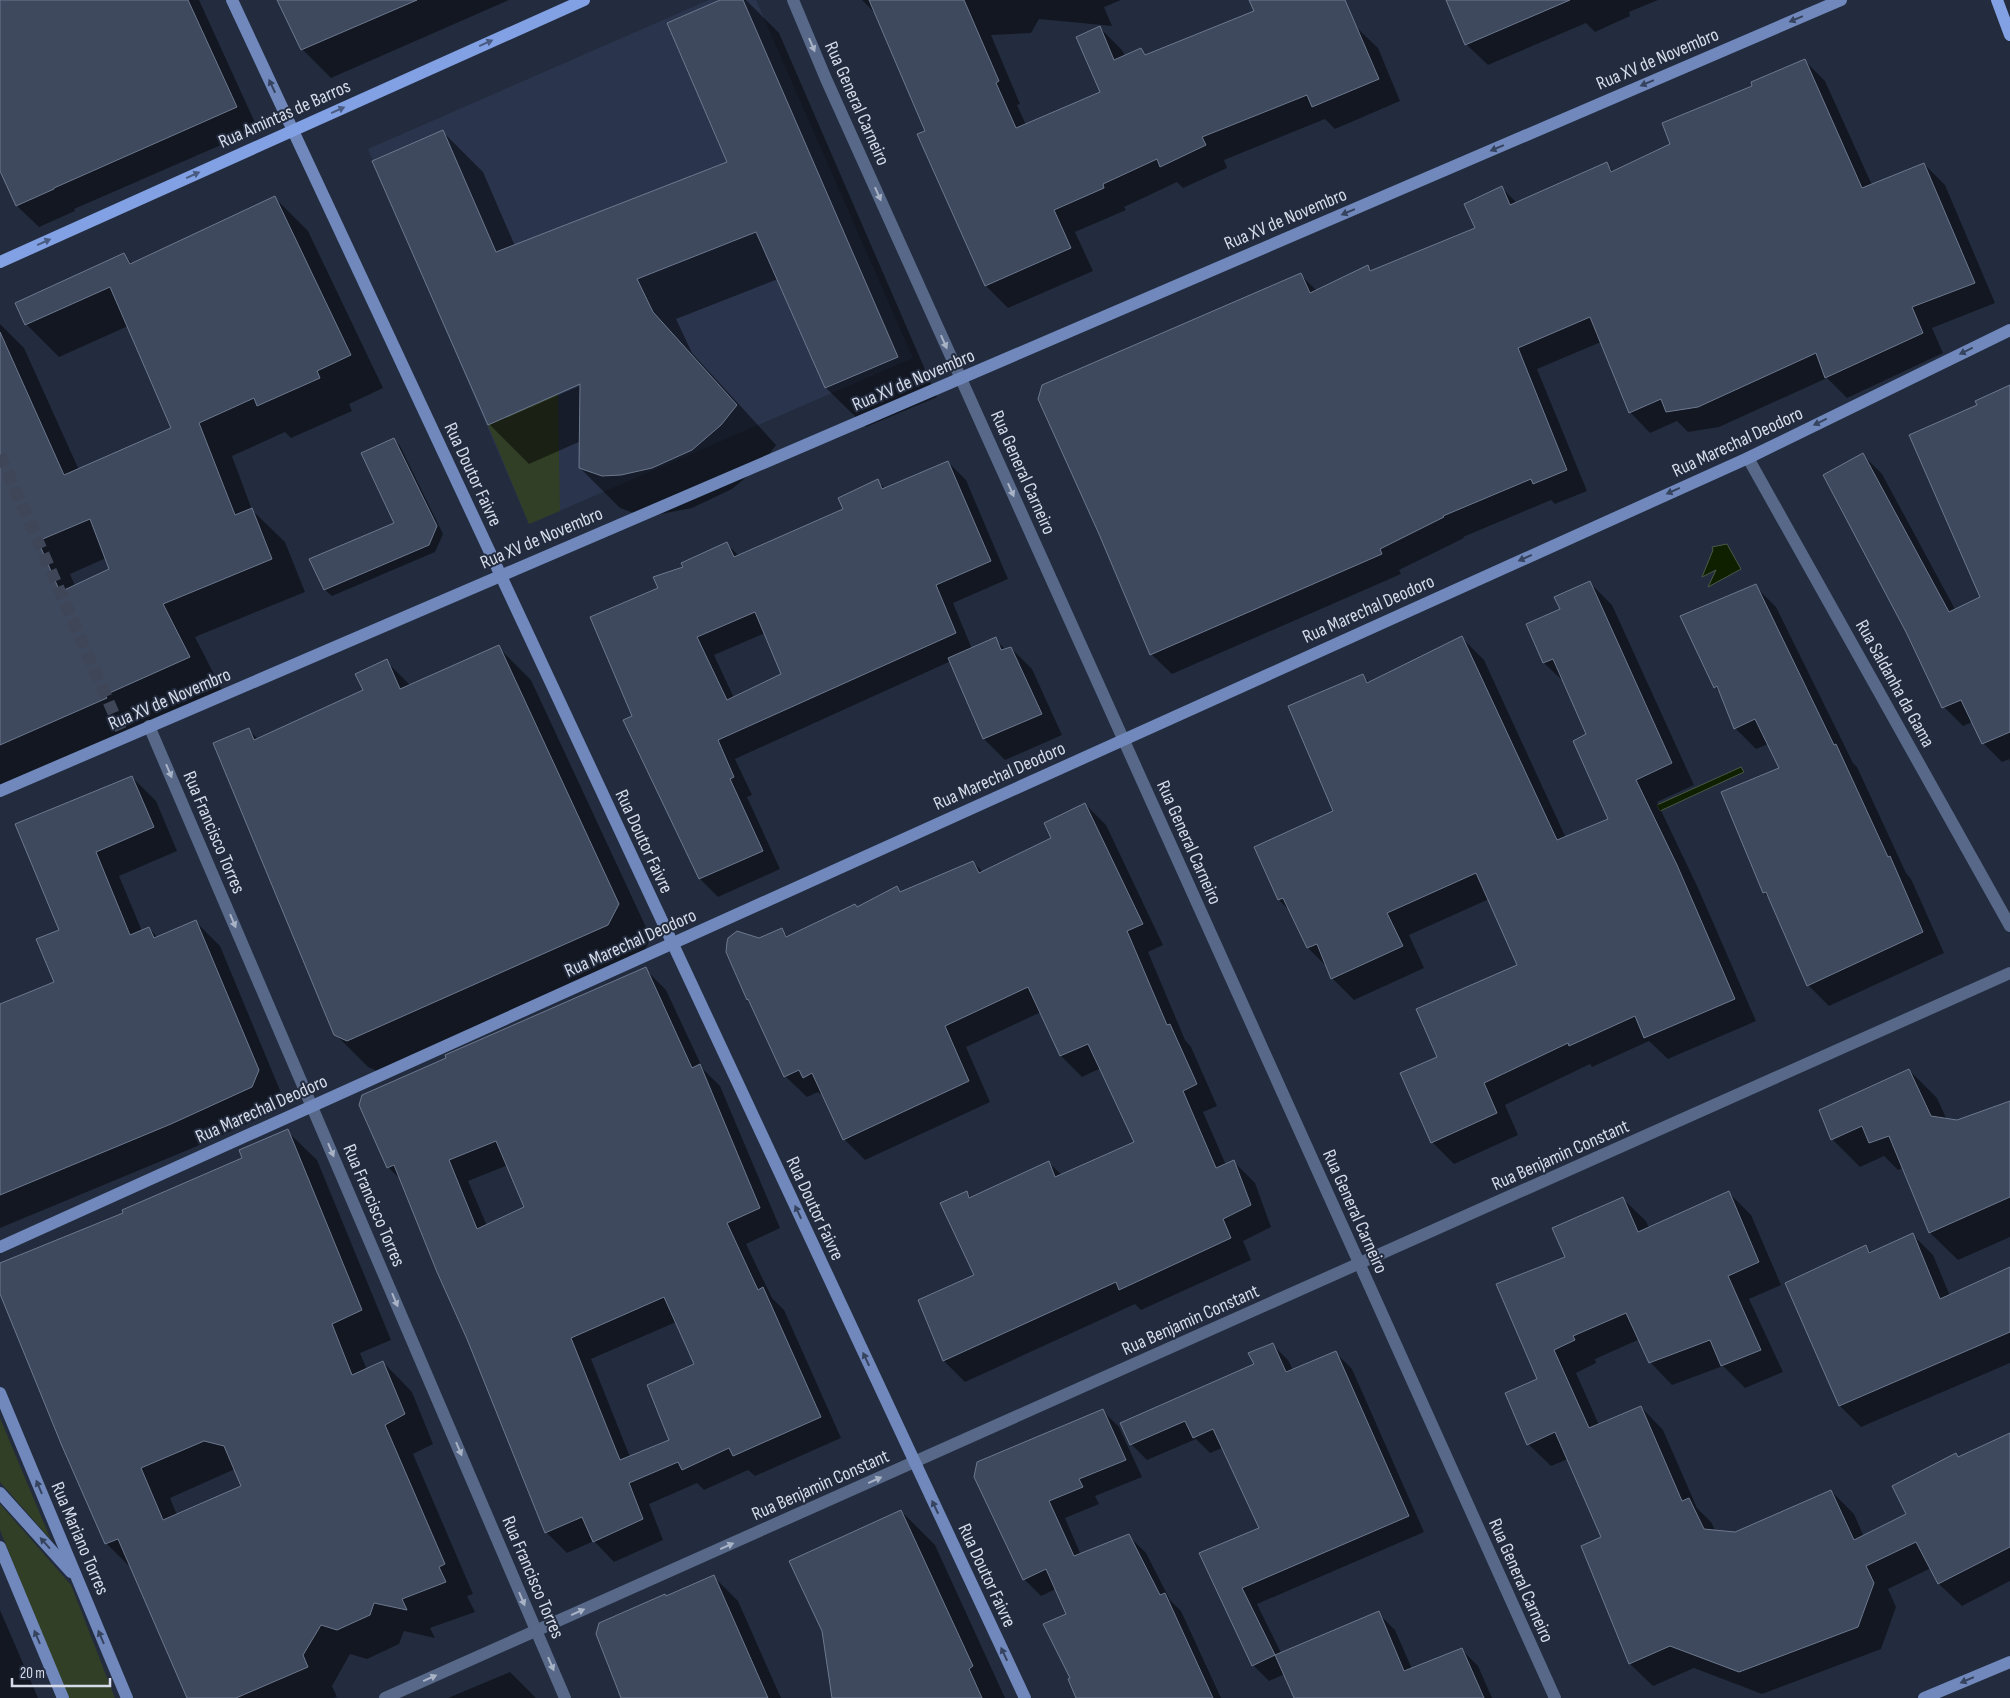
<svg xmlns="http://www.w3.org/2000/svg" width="2010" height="1698" font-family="'Sofia Sans Condensed',sans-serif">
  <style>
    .built { fill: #2a354d }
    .green { fill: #313f26 }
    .water { fill: #0f2000; stroke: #4a5846 }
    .shadow { fill: #0007; fill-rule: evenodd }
    .building { fill: #3f495e; stroke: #6c788e; fill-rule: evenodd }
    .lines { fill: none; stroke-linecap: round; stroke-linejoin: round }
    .street-tunnel { stroke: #3e4658; stroke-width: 12; stroke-dasharray: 12 6; stroke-linecap: butt }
    .street { stroke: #586888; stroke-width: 12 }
    .secondary { stroke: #7088bc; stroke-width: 12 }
    .primary { stroke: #82a1e4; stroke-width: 12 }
    .oneway { fill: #36435e }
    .oneway2 { fill: #495b81 }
    .oneway3 { fill: #a9b3c6 }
    .labels { text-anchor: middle; stroke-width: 4; stroke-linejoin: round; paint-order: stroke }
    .street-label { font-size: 19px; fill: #d5dbe8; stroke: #232c3f }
  </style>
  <rect width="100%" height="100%" fill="#232c3f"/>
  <polygon class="built" points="709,0 756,0 913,358 529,524 368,149"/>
  <g class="green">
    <polygon points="558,394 560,511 529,524 488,425"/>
    <polygon points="0,1418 51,1540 0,1482"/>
    <polygon points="0,1504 71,1585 115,1698 67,1698 0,1530"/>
  </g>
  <g class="water">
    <polygon points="1727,544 1741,569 1708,587 1716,570 1702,577 1713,550 1712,547"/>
    <polygon points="1741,767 1744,772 1660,811 1657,805"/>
  </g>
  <g class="shadow">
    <polygon points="0,0 199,0 258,129 74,209 75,211 39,227 17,206 0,166"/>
    <polygon points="279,0 509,0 331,78 302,49"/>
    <path d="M 723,0 L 746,0 L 779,33 L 937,397 L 866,427 L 826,388 L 778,279 L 676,319 L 692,353 L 776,445 L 761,465 L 732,489 L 692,508 L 661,514 L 642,516 L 620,508 L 580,468 L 581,441 L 529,464 L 489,424 L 443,132 L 483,172 L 515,246 L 729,162 ZM 585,381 L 586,383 L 506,418 L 506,415 Z"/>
    <polygon points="862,0 1121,0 1104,7 1112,26 1039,19 1031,33 991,35 1020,104 1017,105 1026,125 1102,92 1100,28 1122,50 1125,56 1141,50 1147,56 1255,12 1250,0 1335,0 1355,26 1378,48 1400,101 1335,129 1325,119 1224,160 1227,168 1183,188 1177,182 1124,207 1126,210 1075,232 1093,271 1008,308 986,286 918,135 927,131 876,14"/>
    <polygon points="1447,0 1658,0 1629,12 1630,16 1595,32 1586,23 1488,65 1466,44"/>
    <polygon points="1804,60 1825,81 1872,185 1924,164 1945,185 1995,303 1932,328 1943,353 1847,398 1827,378 1719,427 1688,432 1677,421 1650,433 1630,412 1601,342 1537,369 1587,491 1555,504 1551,500 1463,537 1464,538 1399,570 1401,574 1172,674 1151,654 1301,275 1317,291 1368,267 1372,271 1476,228 1501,187 1517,203 1606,164 1614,172 1672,145 1754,86"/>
    <path d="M 275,198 L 308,231 L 383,388 L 349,404 L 352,411 L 291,438 L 285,432 L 232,456 L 252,510 L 285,542 L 305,592 L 195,637 L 222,690 L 0,792 L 0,324 L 24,348 L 79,470 L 173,429 L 128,326 L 59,357 L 26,324 L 124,255 L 133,264 ZM 106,558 L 111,569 L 75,586 L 70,574 Z"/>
    <polygon points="2010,386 2010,762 2009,759 2002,762 1983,743 1972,722 1963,726 1944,707 1863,455 1882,474 1956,611 1982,598 1978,406"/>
    <polygon points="394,439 400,446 443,534 435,552 332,596 325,590 310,559 395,524"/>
    <path d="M 948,462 L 966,480 L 1008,579 L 953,603 L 972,649 L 995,639 L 1006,650 L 1011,648 L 1032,669 L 1062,735 L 1005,760 L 984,739 L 951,661 L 735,759 L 752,795 L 747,797 L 780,869 L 718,897 L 700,879 L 634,717 L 660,589 L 684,567 L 727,544 L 739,556 L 844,510 L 877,481 L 886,489 ZM 765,633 L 783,675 L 734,698 L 714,655 Z"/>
    <polygon points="1590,583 1612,605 1694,785 1657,802 1698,888 1756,1021 1668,1059 1649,1041 1592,1067 1590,1064 1505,1105 1518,1135 1454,1164 1432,1142 1438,1057 1518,965 1489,899 1409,935 1424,968 1354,1000 1332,978 1328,968 1308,948 1291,912 1279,900 1335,812 1363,676 1370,683 1462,638 1484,660 1566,838 1610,819 1588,735 1564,682 1544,663 1527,625 1561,610"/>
    <polygon points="1755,586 1776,607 1853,763 1857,767 1906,873 1911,879 1944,953 1829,1006 1808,985 1771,900 1764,893 1781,769 1768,744 1756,749 1735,728 1721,693 1715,687"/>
    <polygon points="498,647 531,680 651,938 641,957 381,1073 368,1067 335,1034 249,730 259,740 364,691 386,661 411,686"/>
    <polygon points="132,777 156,801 177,851 119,876 142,931 149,928 158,938 196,922 220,946 282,1095 276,1111 195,1147 0,1228 0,1006 55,983 61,931 17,825"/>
    <polygon points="1085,804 1106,825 1163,945 1148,952 1185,1040 1191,1047 1217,1106 1203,1112 1226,1165 1234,1162 1255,1183 1271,1227 1243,1241 1251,1260 1141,1310 1135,1304 965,1382 944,1361 920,1301 976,1276 967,1193 972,1198 1048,1162 1062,1175 1135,1143 1101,1068 1082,1077 1061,1056 1041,1012 966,1047 990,1102 865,1160 844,1139 825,1098 818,1092 807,1097 785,1076 748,999 759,939 782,930 788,937 855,905 858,908 896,887 902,893 973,862 983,872 1053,839"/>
    <path d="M 645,969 L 666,990 L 703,1069 L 720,1086 L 780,1228 L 746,1244 L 772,1298 L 784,1310 L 841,1438 L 755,1476 L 748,1470 L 704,1490 L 697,1483 L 649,1504 L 663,1540 L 614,1562 L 594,1541 L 567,1553 L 546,1532 L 475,1355 L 402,1181 L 388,1167 ZM 508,1165 L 525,1207 L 487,1226 L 468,1181 ZM 676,1322 L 696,1365 L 670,1440 L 630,1457 L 591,1359 Z"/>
    <polygon points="1909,1070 1937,1098 1947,1120 1957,1121 2010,1102 2010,1237 1958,1260 1930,1233 1903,1168 1898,1170 1884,1156 1860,1167 1832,1139"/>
    <path d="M 287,1131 L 317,1160 L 391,1340 L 360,1353 L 367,1370 L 383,1362 L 412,1392 L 433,1444 L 413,1454 L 473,1594 L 467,1596 L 475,1612 L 430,1628 L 435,1638 L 404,1631 L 399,1644 L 367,1659 L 350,1654 L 332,1686 L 337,1697 L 333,1698 L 188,1698 L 133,1570 L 106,1543 L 0,1291 L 0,1264 L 125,1214 L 244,1159 ZM 235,1469 L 243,1487 L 177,1515 L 170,1498 Z"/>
    <polygon points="1728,1192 1751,1215 1781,1285 1749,1299 1783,1372 1745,1388 1723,1366 1672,1385 1650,1362 1640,1339 1595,1359 1596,1363 1576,1373 1599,1425 1641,1407 1663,1430 1697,1508 1711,1522 1716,1532 1735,1533 1831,1491 1854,1514 1864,1537 1907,1514 1956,1455 1959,1458 2010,1434 2010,1581 1962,1606 1939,1584 1931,1568 1888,1589 1896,1607 1881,1649 1762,1694 1694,1668 1653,1686 1630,1664 1582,1546 1603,1537 1568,1459 1551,1466 1528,1444 1539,1380 1566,1257 1623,1199 1646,1221 1649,1228"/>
    <polygon points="1912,1234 1933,1255 1950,1296 2010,1269 2010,1363 1861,1427 1840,1406 1865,1247 1872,1253"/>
    <polygon points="1272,1344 1288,1360 1293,1370 1336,1353 1352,1369 1424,1532 1257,1604 1281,1653 1378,1613 1395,1630 1412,1669 1461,1649 1478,1666 1492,1698 1295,1698 1285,1674 1269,1681 1253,1665 1201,1553 1260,1528 1222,1448 1210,1453 1196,1439 1147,1460 1131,1444 1255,1365"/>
    <polygon points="1102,1410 1119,1427 1142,1477 1095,1496 1099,1504 1065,1518 1081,1555 1129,1536 1146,1553 1170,1600 1181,1611 1221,1698 1077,1698 1072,1679 1068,1614 1056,1589 1041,1596 1024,1579 975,1477"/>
    <polygon points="901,1511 935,1545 1005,1698 862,1698"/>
    <polygon points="714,1577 738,1601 781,1698 623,1698 667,1597"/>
    <polygon points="0,1610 38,1698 0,1698"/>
    <polygon points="510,1672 536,1698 448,1698"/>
  </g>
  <g class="building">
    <polygon points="0,0 188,0 237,107 54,188 54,189 16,206 0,171"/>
    <polygon points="277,0 417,0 301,50"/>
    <polygon points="720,0 743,0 898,357 825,388 756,232 637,279 653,312 737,405 721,425 692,450 652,468 621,475 602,476 579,468 580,384 488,425 372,161 443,130 496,252 727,162 667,23"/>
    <polygon points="869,0 964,0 999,81 996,83 1016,128 1100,92 1076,37 1100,26 1114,60 1141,48 1145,55 1254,11 1249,0 1345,0 1379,79 1312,107 1307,95 1202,137 1206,145 1160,167 1157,159 1103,184 1104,188 1054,210 1071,248 985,286 917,134 925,131"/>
    <polygon points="1446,0 1570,0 1465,45"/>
    <polygon points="1805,59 1862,188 1924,163 1975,283 1912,307 1923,333 1825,378 1816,353 1698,407 1666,412 1661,399 1629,413 1590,317 1518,348 1567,470 1533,484 1531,479 1443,516 1444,517 1380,549 1382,554 1150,655 1099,534 1038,399 1042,385 1301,273 1310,293 1368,265 1370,271 1475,228 1464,204 1502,186 1510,205 1607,162 1611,172 1670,144 1662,123 1752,86 1751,82"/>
    <path d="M 275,196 L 351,355 L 317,371 L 320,378 L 257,406 L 254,398 L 199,423 L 235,515 L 252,508 L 272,559 L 163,604 L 190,657 L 105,695 L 107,698 L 0,745 L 0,332 L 64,475 L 171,428 L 110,287 L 25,325 L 15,303 L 124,253 L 130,264 ZM 90,519 L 109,569 L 60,592 L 38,541 Z"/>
    <polygon points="2010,385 2010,732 1982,744 1961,700 1942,708 1906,632 1823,475 1863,453 1949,612 1980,597 1909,435 1977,405 1975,401"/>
    <polygon points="394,438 437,526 429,545 324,590 309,559 394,523 361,453"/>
    <path d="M 948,461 L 991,561 L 936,585 L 956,633 L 718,740 L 734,777 L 730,779 L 763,851 L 699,879 L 623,720 L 632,716 L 590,617 L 658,588 L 653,577 L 683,567 L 681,563 L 727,542 L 734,557 L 843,509 L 838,498 L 878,479 L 882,489 ZM 755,612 L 781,674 L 727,700 L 697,637 Z"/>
    <polygon points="1590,581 1672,763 1636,780 1677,865 1735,999 1644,1038 1635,1016 1569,1046 1568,1043 1484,1083 1497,1113 1431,1143 1400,1073 1437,1057 1416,1009 1517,965 1476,873 1387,913 1403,946 1331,979 1317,944 1307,948 1283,898 1278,900 1254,847 1333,811 1288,706 1363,674 1367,683 1462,636 1557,840 1608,819 1573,741 1586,734 1553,659 1543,663 1526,624 1560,609 1554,597"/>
    <polygon points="1756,584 1834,745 1836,744 1888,857 1890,856 1923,932 1807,986 1766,892 1763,893 1721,792 1779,768 1755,719 1734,729 1717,686 1714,688 1680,616"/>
    <polygon points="996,637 1001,650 1011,647 1042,714 983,739 948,658"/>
    <polygon points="499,645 619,904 608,925 347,1041 334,1035 213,743 249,728 254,740 363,690 355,674 387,659 400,689"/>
    <polygon points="132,776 154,827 96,852 130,935 149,927 154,938 196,920 259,1070 252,1087 171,1124 0,1195 0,1004 54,982 36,939 59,930 15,824"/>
    <polygon points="1085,803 1143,924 1127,931 1167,1025 1170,1024 1197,1084 1183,1091 1216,1168 1234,1160 1251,1205 1223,1219 1231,1238 1119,1290 1116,1282 943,1361 918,1300 974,1275 940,1203 967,1191 969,1198 1049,1161 1055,1177 1134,1142 1088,1044 1060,1056 1028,987 945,1026 969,1081 843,1140 812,1073 803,1078 799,1070 784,1077 748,999 747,1000 726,952 727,942 728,938 737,931 759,938 782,928 786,937 855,904 857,907 897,886 900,892 973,861 979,873 1051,838 1044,823"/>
    <path d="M 646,967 L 692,1068 L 700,1064 L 760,1208 L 727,1223 L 758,1290 L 763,1287 L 821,1417 L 733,1456 L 729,1448 L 682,1470 L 678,1462 L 629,1483 L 643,1519 L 593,1542 L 582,1517 L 545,1533 L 467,1339 L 437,1272 L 394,1165 L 387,1168 L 359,1105 L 362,1095 L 446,1058 L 445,1055 ZM 496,1141 L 524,1207 L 477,1229 L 449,1160 ZM 664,1297 L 694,1364 L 647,1385 L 669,1440 L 620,1460 L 571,1338 Z"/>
    <polygon points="1909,1069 1931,1116 1957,1120 2010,1101 2010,1197 1929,1233 1889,1136 1869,1143 1862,1126 1831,1140 1819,1110"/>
    <path d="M 288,1129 L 362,1310 L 332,1324 L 352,1375 L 383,1361 L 405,1414 L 385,1425 L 445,1564 L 439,1567 L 446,1582 L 402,1599 L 407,1610 L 374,1603 L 370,1615 L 337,1630 L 321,1625 L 303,1655 L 308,1667 L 236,1698 L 187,1698 L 118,1539 L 105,1544 L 62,1446 L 0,1294 L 0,1263 L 123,1213 L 122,1210 L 242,1158 L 239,1150 ZM 204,1441 L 224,1446 L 241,1486 L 163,1520 L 141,1468 Z"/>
    <polygon points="1729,1191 1759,1262 1728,1276 1761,1350 1721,1366 1710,1340 1649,1363 1626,1313 1573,1336 1575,1340 1554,1350 1589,1428 1641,1406 1682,1501 1689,1498 1704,1529 1735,1532 1831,1490 1854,1540 1906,1514 1892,1486 1956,1453 1958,1457 2010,1433 2010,1547 1938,1584 1916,1542 1866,1566 1874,1583 1858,1627 1739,1672 1670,1646 1629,1664 1581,1546 1601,1537 1555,1432 1527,1445 1505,1393 1537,1379 1496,1284 1565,1257 1552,1228 1623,1197 1638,1232"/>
    <polygon points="1913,1233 1940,1299 2010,1267 2010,1332 1839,1406 1785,1283 1866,1245 1869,1253"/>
    <polygon points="1273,1343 1286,1372 1336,1351 1409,1516 1242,1588 1275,1655 1252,1666 1199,1553 1259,1528 1213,1429 1193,1438 1185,1421 1130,1445 1120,1423 1254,1364 1248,1353"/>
    <polygon points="1103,1409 1126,1460 1079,1479 1083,1487 1049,1501 1074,1556 1129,1534 1160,1595 1165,1593 1213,1698 1076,1698 1068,1679 1070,1678 1043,1624 1066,1614 1046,1569 1023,1580 974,1477 977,1462"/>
    <polygon points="901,1510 973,1666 969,1669 982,1698 832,1698 822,1631 789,1561"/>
    <polygon points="714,1575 768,1698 621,1698 596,1634 599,1623 665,1594 666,1596"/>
    <polygon points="1379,1611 1404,1671 1462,1648 1484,1698 1294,1698 1275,1655"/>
  </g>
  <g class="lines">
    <polyline class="street-tunnel" points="0,455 124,737"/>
    <g class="street">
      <polyline points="793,0 826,79 1555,1698"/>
      <polyline points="1748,458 2010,926"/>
      <polyline points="149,726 565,1698"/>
      <polyline points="385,1698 2010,973"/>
    </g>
    <g class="secondary">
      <polyline points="232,0 1025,1698"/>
      <polyline points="0,791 1841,0"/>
      <polyline points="0,1247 1748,458 2010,330"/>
      <polyline points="0,1393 127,1698"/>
      <polyline points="0,1493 71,1572"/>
      <polyline points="0,1547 63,1698"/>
      <polyline points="1924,1698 2010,1662"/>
    </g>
    <g class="primary">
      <polyline points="1997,0 2010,35"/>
      <polyline points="0,262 584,0"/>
    </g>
  </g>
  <defs><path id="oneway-solid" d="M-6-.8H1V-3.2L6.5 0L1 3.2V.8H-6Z" transform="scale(1.25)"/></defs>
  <g class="oneway">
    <use href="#oneway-solid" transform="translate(1796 19) rotate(157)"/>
    <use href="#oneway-solid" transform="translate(1647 83) rotate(157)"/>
    <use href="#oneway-solid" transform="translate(272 86) rotate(-115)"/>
    <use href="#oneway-solid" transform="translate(1497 148) rotate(157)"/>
    <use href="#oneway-solid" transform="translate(1348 212) rotate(157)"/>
    <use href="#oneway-solid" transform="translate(1966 351) rotate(154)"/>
    <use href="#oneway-solid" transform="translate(1820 422) rotate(154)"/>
    <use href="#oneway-solid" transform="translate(1673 491) rotate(156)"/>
    <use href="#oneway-solid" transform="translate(1525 558) rotate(156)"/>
    <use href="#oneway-solid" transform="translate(798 1212) rotate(-115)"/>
    <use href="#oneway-solid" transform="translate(866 1359) rotate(-115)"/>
    <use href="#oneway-solid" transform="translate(39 1487) rotate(-113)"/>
    <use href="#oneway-solid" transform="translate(935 1507) rotate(-115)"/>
    <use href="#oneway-solid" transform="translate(45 1543) rotate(-132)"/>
    <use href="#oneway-solid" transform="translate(37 1637) rotate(-113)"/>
    <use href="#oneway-solid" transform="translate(101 1637) rotate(-113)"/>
    <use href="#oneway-solid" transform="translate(1004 1654) rotate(-115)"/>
    <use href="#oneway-solid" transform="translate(1967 1680) rotate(157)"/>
  </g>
  <g class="oneway2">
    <use href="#oneway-solid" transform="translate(486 43) rotate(-24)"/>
    <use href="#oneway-solid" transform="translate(338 110) rotate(-24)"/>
    <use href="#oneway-solid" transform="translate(193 175) rotate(-24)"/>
    <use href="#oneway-solid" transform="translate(44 242) rotate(-24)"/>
  </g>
  <g class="oneway3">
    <use href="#oneway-solid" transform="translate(812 45) rotate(67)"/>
    <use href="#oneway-solid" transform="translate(878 194) rotate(66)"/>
    <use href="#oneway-solid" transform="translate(944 342) rotate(66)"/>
    <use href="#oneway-solid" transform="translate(1011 490) rotate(66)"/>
    <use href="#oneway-solid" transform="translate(169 771) rotate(67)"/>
    <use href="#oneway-solid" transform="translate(233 921) rotate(67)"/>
    <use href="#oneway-solid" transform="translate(331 1150) rotate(67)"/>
    <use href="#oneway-solid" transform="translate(395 1300) rotate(67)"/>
    <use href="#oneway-solid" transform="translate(459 1449) rotate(67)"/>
    <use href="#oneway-solid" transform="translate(875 1480) rotate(-24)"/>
    <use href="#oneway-solid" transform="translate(727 1546) rotate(-24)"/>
    <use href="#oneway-solid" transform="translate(522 1599) rotate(67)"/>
    <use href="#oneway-solid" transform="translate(578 1612) rotate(-24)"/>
    <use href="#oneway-solid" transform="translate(551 1664) rotate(67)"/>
    <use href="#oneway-solid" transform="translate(430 1678) rotate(-24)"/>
  </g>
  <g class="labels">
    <g class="street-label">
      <text transform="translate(1657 58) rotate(-23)" y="7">Rua XV de Novembro</text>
      <text transform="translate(858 103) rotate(66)" y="7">Rua General Carneiro</text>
      <text transform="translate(284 113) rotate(-24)" y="7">Rua Amintas de Barros</text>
      <text transform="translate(1285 218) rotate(-23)" y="7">Rua XV de Novembro</text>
      <text transform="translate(913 379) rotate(-23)" y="7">Rua XV de Novembro</text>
      <text transform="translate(1737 441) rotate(-25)" y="7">Rua Marechal Deodoro</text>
      <text transform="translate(1024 472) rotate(66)" y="7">Rua General Carneiro</text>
      <text transform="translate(474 474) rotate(65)" y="7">Rua Doutor Faivre</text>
      <text transform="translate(541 537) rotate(-23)" y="7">Rua XV de Novembro</text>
      <text transform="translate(1368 608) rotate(-24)" y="7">Rua Marechal Deodoro</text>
      <text transform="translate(1896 683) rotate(61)" y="7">Rua Saldanha da Gama</text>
      <text transform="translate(169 698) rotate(-23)" y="7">Rua XV de Novembro</text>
      <text transform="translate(999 775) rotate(-24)" y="7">Rua Marechal Deodoro</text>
      <text transform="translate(215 832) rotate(67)" y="7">Rua Francisco Torres</text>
      <text transform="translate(645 841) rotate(65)" y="7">Rua Doutor Faivre</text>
      <text transform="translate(1190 842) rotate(66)" y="7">Rua General Carneiro</text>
      <text transform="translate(630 942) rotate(-24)" y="7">Rua Marechal Deodoro</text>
      <text transform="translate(261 1108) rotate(-24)" y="7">Rua Marechal Deodoro</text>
      <text transform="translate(1560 1154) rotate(-24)" y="7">Rua Benjamin Constant</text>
      <text transform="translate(375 1205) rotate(67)" y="7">Rua Francisco Torres</text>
      <text transform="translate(816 1208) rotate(65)" y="7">Rua Doutor Faivre</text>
      <text transform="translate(1356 1211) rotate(66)" y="7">Rua General Carneiro</text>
      <text transform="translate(1190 1319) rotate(-24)" y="7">Rua Benjamin Constant</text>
      <text transform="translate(820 1484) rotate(-24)" y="7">Rua Benjamin Constant</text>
      <text transform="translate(81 1538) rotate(67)" y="7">Rua Mariano Torres</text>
      <text transform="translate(988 1575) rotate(65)" y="7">Rua Doutor Faivre</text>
      <text transform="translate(534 1577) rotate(67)" y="7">Rua Francisco Torres</text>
      <text transform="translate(1522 1580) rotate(66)" y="7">Rua General Carneiro</text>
    </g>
  </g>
  <path d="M12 1678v8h98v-8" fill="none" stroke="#d5dbe8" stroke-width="2.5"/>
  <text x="20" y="1678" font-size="15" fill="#d5dbe8" stroke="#232c3f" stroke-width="4" paint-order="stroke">20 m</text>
</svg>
